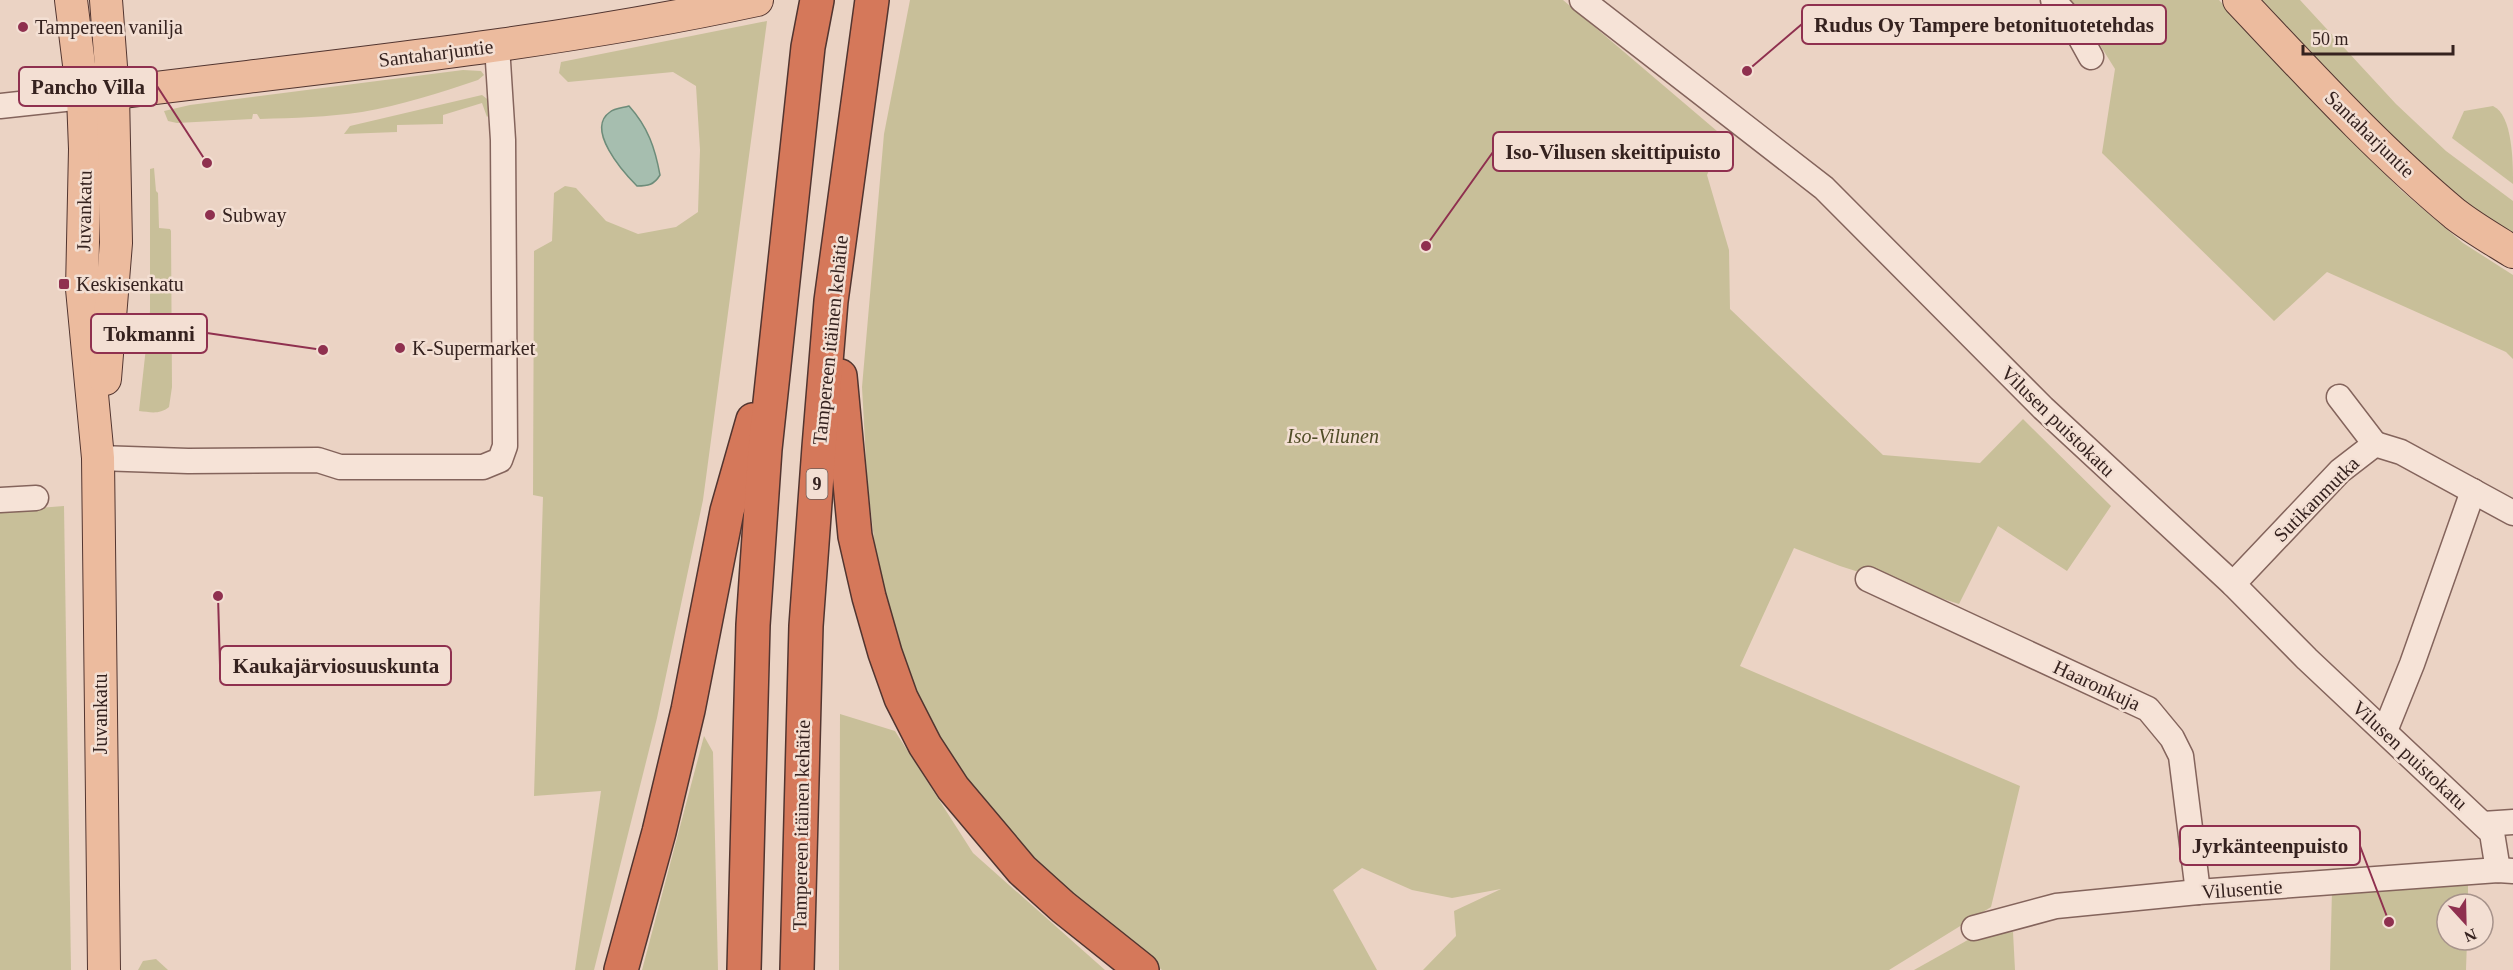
<svg xmlns="http://www.w3.org/2000/svg" width="2513" height="970" font-family="Georgia,serif">
  <style>
    .green { fill: #c8bf99 }
    .water { fill: #a6beaf; stroke: #6d8c7a; stroke-width: 1.5 }
    .lines { fill: none; stroke-linecap: round; stroke-linejoin: round }
    .minor-casing { stroke: #84645c; stroke-width: 27 }
    .major-casing { stroke: #523530; stroke-width: 34 }
    .highway-casing { stroke: #523530; stroke-width: 36 }
    .minor { stroke: #f6e3d7; stroke-width: 24 }
    .major { stroke: #ecbb9e; stroke-width: 32 }
    .highway { stroke: #d5785a; stroke-width: 33 }
    .poi-dot { fill: #8f304f; stroke: #f3dfd3; stroke-width: 2 }
    .labels { text-anchor: middle; stroke-width: 5; stroke-linejoin: round; paint-order: stroke }
    .shield { fill: #f3dfd3; stroke: #6e5b55; stroke-width: 1.5 }
    .shield-label { font-size: 18px; font-weight: bold; fill: #35221f }
    .poi-label { font-size: 20px; fill: #35221f; stroke: #f3dfd3; text-anchor: start }
    .street-label { font-size: 20px; fill: #35221f; stroke: #f3dfd3 }
    .park-label { font-size: 20px; font-style: italic; fill: #504d27; stroke: #f3dfd3 }
    .leader { fill: none; stroke: #8f304f; stroke-width: 2 }
    .callout-dot { fill: #8f304f; stroke: #f3dfd3; stroke-width: 2 }
    .callout { fill: #f3dfd3; stroke: #8f304f; stroke-width: 2 }
    .callout-label { font-size: 21px; text-anchor: middle; font-weight: bold; fill: #35221f }
  </style>
  <rect width="100%" height="100%" fill="#ebd3c4"/>
  <g class="green">
    <polygon points="910,0 1563,0 1724,137 1707,175 1729,250 1730,309 1883,455 1980,463 2023,419 2111,506 2067,571 1998,526 1959,604 1840,566 1794,548 1740,666 2020,786 1991,907 1889,970 1423,970 1456,936 1454,911 1501,889 1452,898 1412,890 1362,868 1333,890 1377,970 1162,970 1060,885 985,813 913,691 879,581 867,479 862,387 884,134"/>
    <polygon points="2068,0 2219,0 2328,117 2402,191 2463,243 2513,275 2513,359 2506,352 2327,272 2274,321 2102,153 2115,69 2080,13"/>
    <path d="M 2259,0 L 2300,0 L 2396,104 L 2446,151 L 2513,201 L 2513,238 C 2415,175 2339,84 2259,0 Z"/>
    <polygon points="767,21 703,500 657,718 594,970 575,970 601,791 534,796 543,497 533,495 534,251 552,241 554,193 565,186 576,188 606,221 638,234 676,227 698,212 700,150 696,86 673,72 568,82 559,73 561,62"/>
    <path d="M 463,70 L 481,71 L 484,75 L 478,80 C 440,93 401,105 362,112 C 328,117 294,118 260,119 L 257,114 L 253,114 L 252,119 L 177,123 L 168,121 L 164,111 L 190,105 Z"/>
    <polygon points="482,95 491,102 490,114 487,117 482,103 443,115 443,124 397,125 397,132 344,134 350,126"/>
    <path d="M 2493,106 C 2513,115 2513,164 2513,184 L 2452,138 L 2464,111 Z"/>
    <path d="M 154,168 L 156,191 L 158,193 L 159,228 L 170,229 L 171,231 L 172,387 L 169,407 C 159,415 150,412 139,411 L 150,311 L 150,169 Z"/>
    <polygon points="64,506 71,970 0,970 0,511"/>
    <polygon points="840,714 895,731 973,853 1105,970 839,970"/>
    <polygon points="704,736 713,752 718,970 642,970"/>
    <polygon points="2468,883 2468,904 2447,904 2447,940 2467,940 2466,970 2330,970 2332,890"/>
    <polygon points="2013,932 2015,970 1914,970 1975,936"/>
    <polygon points="156,959 168,970 138,970 143,961"/>
  </g>
  <path class="water" d="M 629,106 C 648,127 655,148 660,175 C 654,185 648,186 637,186 C 623,172 585,129 610,112 C 615,108 623,108 629,106 Z"/>
  <g class="lines">
    <g class="minor-casing">
      <g id="minor">
        <polyline points="1582,0 1824,188 2043,408 2233,584 2307,659 2492,833 2498,870"/>
        <polyline points="2053,0 2070,19 2091,57"/>
        <polyline points="0,106 83,97"/>
        <polyline points="2339,397 2375,444"/>
        <polyline points="98,458 188,461 318,460 340,467 483,467 500,460 505,446 503,140 497,46"/>
        <polyline points="0,500 36,498"/>
        <polyline points="1868,579 2148,709 2172,738 2181,756 2198,892"/>
        <polyline points="2233,584 2340,471 2375,444 2401,452 2513,513"/>
        <polyline points="2385,731 2412,664 2473,491"/>
        <polyline points="2483,824 2513,822"/>
        <polyline points="1974,928 2056,906 2198,892 2498,870 2513,871"/>
      </g>
    </g>
    <g class="major-casing">
      <g id="major">
        <polyline points="71,0 83,97 85,149 82,289 98,458 104,970"/>
        <path d="M 2239,0 C 2309,74 2377,149 2455,214 C 2473,228 2494,240 2513,252"/>
        <path d="M 83,97 C 308,68 535,48 757,0"/>
        <polyline points="105,379 116,243 113,93 106,0"/>
      </g>
    </g>
    <g class="highway-casing">
      <g id="highway">
        <polyline points="840,376 855,536 869,597 885,653 901,698 925,745 953,788 1022,870 1063,907 1142,970"/>
        <polyline points="621,970 659,832 688,710 727,511 753,420"/>
        <polyline points="744,970 753,625 765,449 808,47 817,0"/>
        <polyline points="797,970 806,626 819,447 831,301 872,0"/>
      </g>
    </g>
    <use href="#minor" class="minor"/>
    <use href="#major" class="major"/>
    <use href="#highway" class="highway"/>
  </g>
  <g class="poi-dot">
    <circle cx="23" cy="27" r="6"/>
    <circle cx="210" cy="215" r="6"/>
    <rect x="58" y="278" width="12" height="12" rx="3"/>
    <circle cx="400" cy="348" r="6"/>
  </g>
  <g class="labels">
    <rect class="shield" x="806.5" y="469" width="21" height="30" rx="4.5"/>
    <g class="shield-label">
      <text x="817" y="490">9</text>
    </g>
    <g class="poi-label">
      <text x="35" y="34">Tampereen vanilja</text>
      <text x="222" y="222">Subway</text>
      <text x="76" y="291">Keskisenkatu</text>
      <text x="412" y="355">K-Supermarket</text>
    </g>
    <g class="street-label">
      <text transform="translate(436 53) rotate(-7)" y="7">Santaharjuntie</text>
      <text transform="translate(2370 134) rotate(44)" y="7">Santaharjuntie</text>
      <text transform="translate(84 211) rotate(-89)" y="7">Juvankatu</text>
      <text transform="translate(830 340) rotate(-84)" y="7">Tampereen itäinen kehätie</text>
      <text transform="translate(2058 421) rotate(44)" y="7">Vilusen puistokatu</text>
      <text transform="translate(2316 499) rotate(-45)" y="7">Sutikanmutka</text>
      <text transform="translate(2097 685) rotate(25)" y="7">Haaronkuja</text>
      <text transform="translate(100 714) rotate(-90)" y="7">Juvankatu</text>
      <text transform="translate(2410 755) rotate(43)" y="7">Vilusen puistokatu</text>
      <text transform="translate(801 825) rotate(-89)" y="7">Tampereen itäinen kehätie</text>
      <text transform="translate(2242 889) rotate(-4)" y="7">Vilusentie</text>
    </g>
    <g class="park-label">
      <text x="1333" y="443">Iso-Vilunen</text>
    </g>
  </g>
  <path class="leader" d="M1747 71L1802 24M207 163L157 86M1426 246L1493 152M323 350L207 333M218 596L220 665M2389 922L2360 846"/>
  <g class="callout-dot">
    <circle cx="1747" cy="71" r="6"/>
    <circle cx="207" cy="163" r="6"/>
    <circle cx="1426" cy="246" r="6"/>
    <circle cx="323" cy="350" r="6"/>
    <circle cx="218" cy="596" r="6"/>
    <circle cx="2389" cy="922" r="6"/>
  </g>
  <g class="callout">
    <rect x="1802" y="5" width="364" height="39" rx="6"/>
    <rect x="19" y="67" width="138" height="39" rx="6"/>
    <rect x="1493" y="132" width="240" height="39" rx="6"/>
    <rect x="91" y="314" width="116" height="39" rx="6"/>
    <rect x="220" y="646" width="231" height="39" rx="6"/>
    <rect x="2180" y="826" width="180" height="39" rx="6"/>
  </g>
  <g class="callout-label">
    <text x="1984" y="32">Rudus Oy Tampere betonituotetehdas</text>
    <text x="88" y="94">Pancho Villa</text>
    <text x="1613" y="159">Iso-Vilusen skeittipuisto</text>
    <text x="149" y="341">Tokmanni</text>
    <text x="336" y="673">Kaukajärviosuuskunta</text>
    <text x="2270" y="853">Jyrkänteenpuisto</text>
  </g>
  <g transform="translate(2465 922) rotate(158)"><circle r="28" fill="#f3dfd3" stroke="#a7938b" stroke-width="1.5"/>
  <path d="M0-4.5L10 22L0 15L-10 22Z" fill="#8f304f"/>
  <text y="-9" font-size="16" font-weight="bold" text-anchor="middle" fill="#35221f">N</text>
  </g>
  <path d="M2303 45v9h150v-9" fill="none" stroke="#35221f" stroke-width="3"/>
  <text x="2312" y="45" font-size="18" fill="#35221f" stroke="#f3dfd3" stroke-width="4.5" paint-order="stroke">50 m</text>
</svg>
